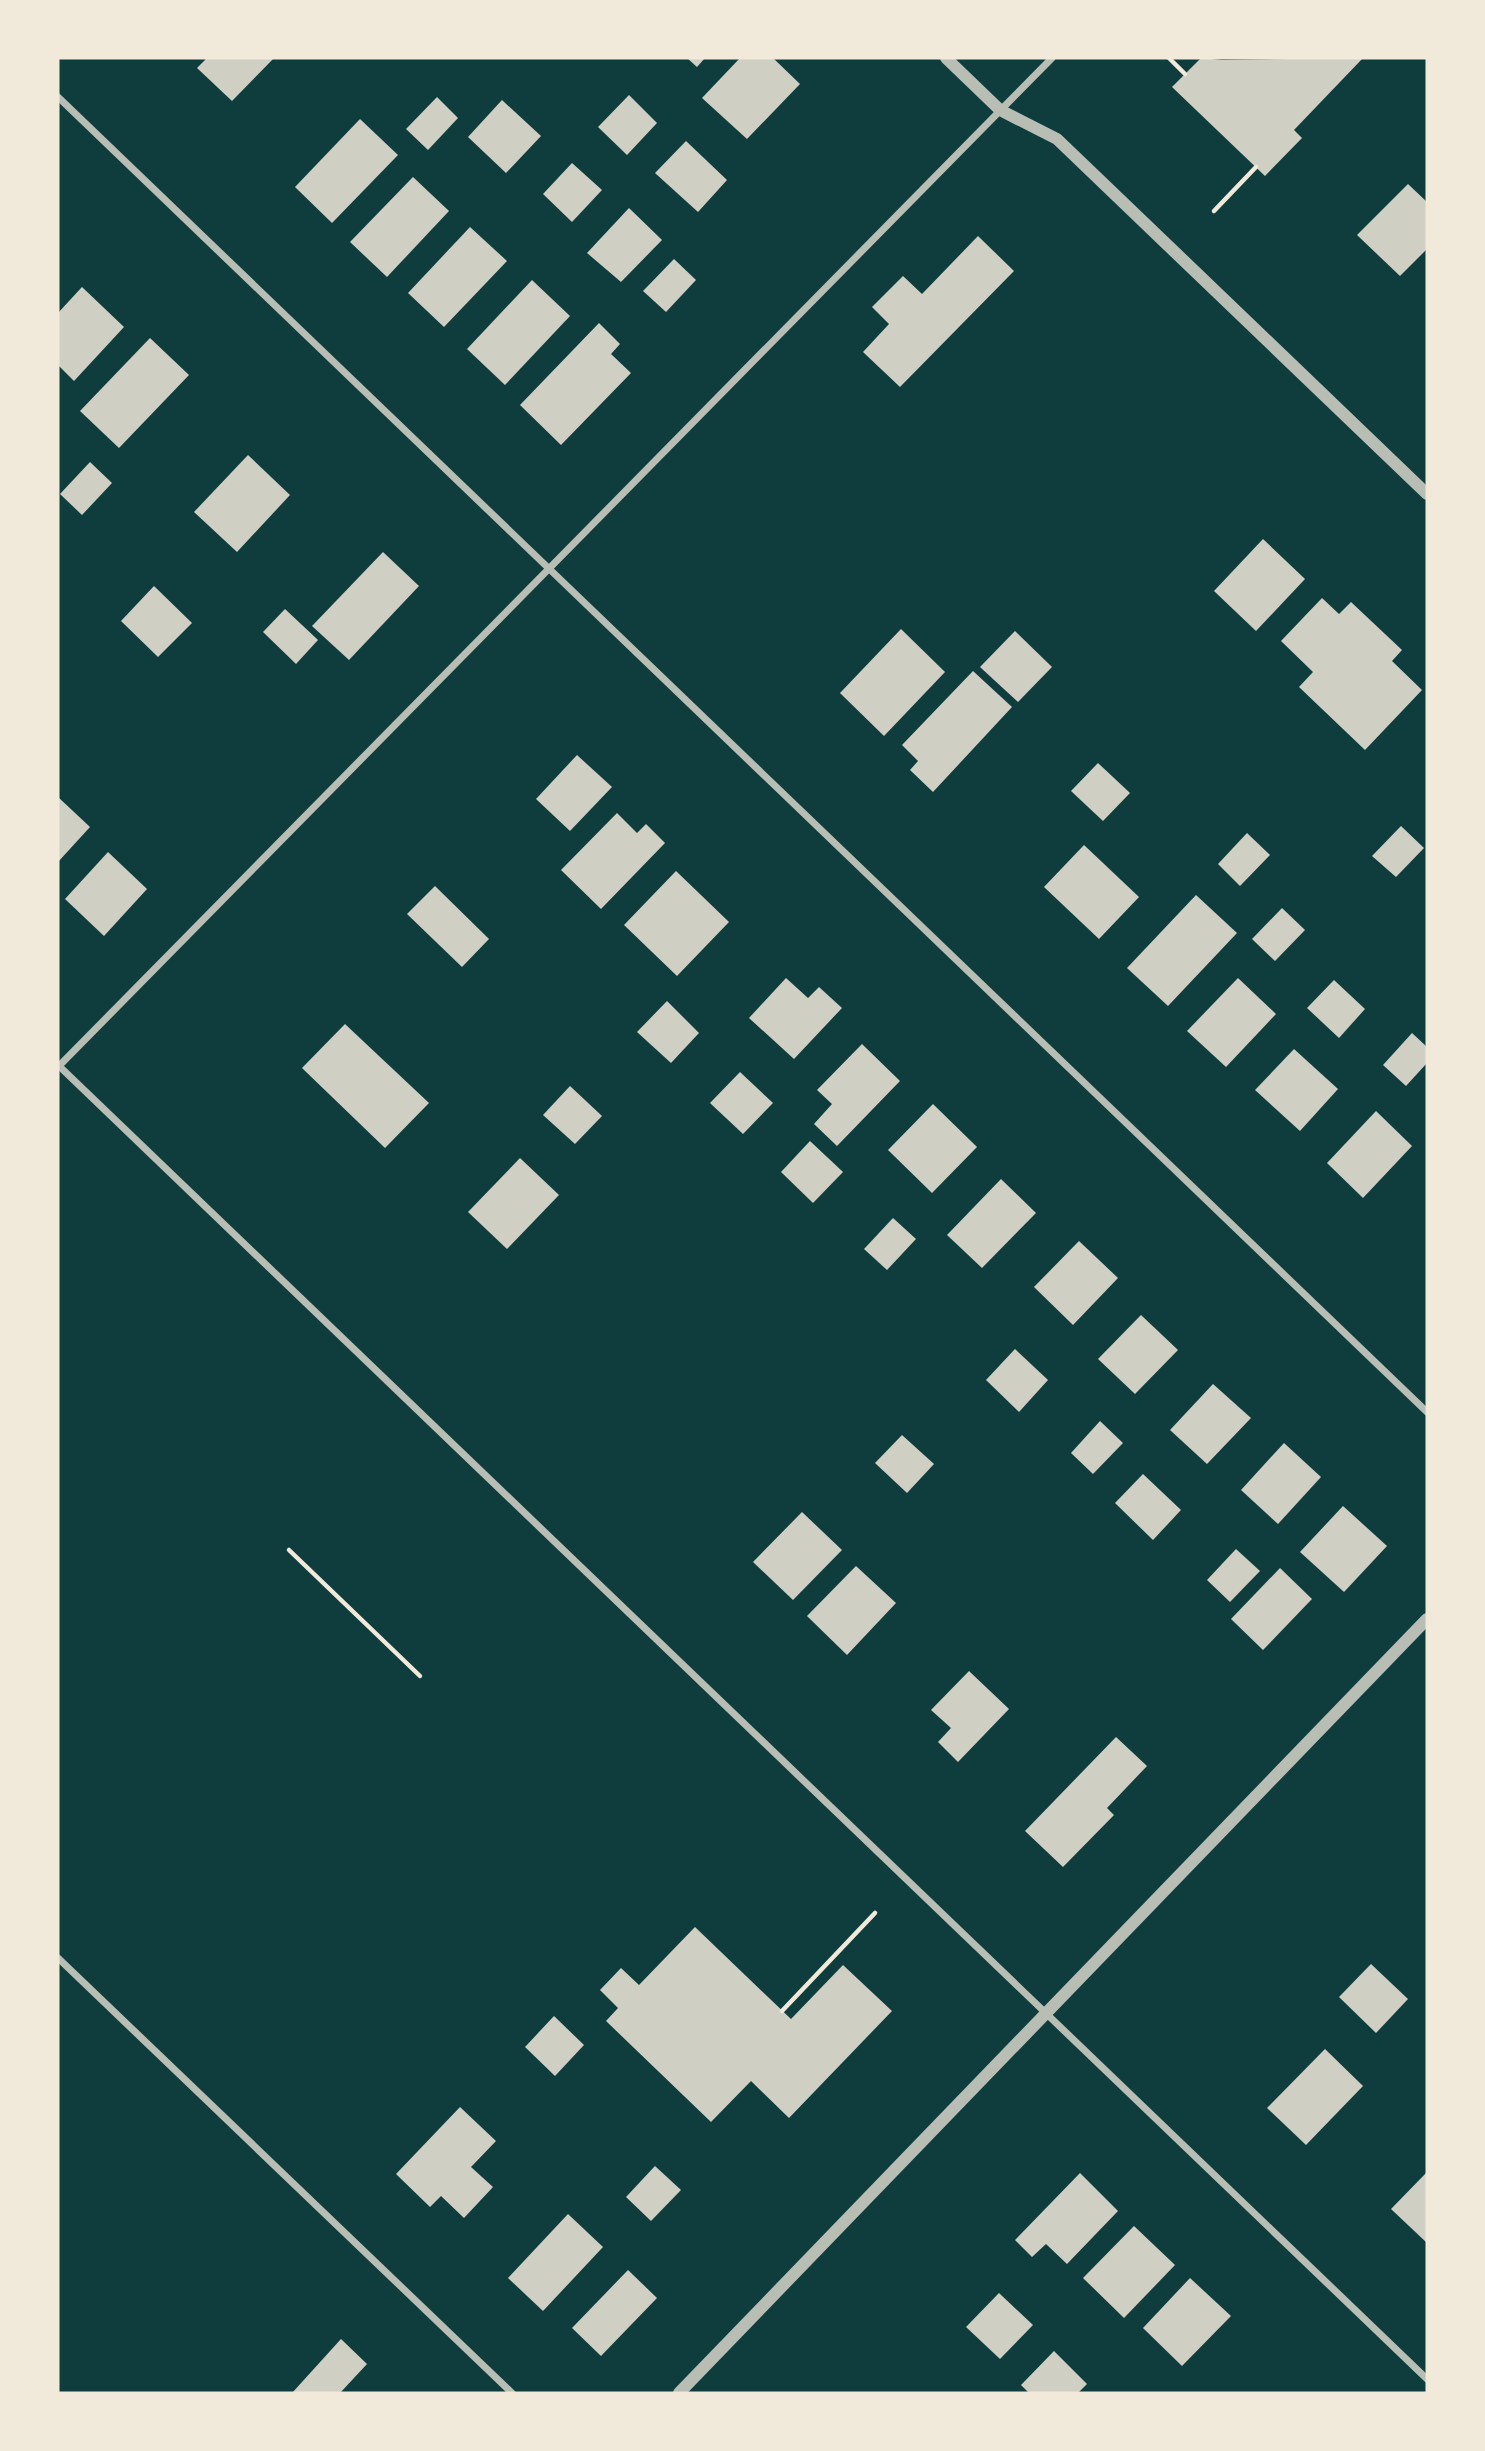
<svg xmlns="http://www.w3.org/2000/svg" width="1485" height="2451" font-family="Ubuntu,sans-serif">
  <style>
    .building { fill: #cfcfc3 }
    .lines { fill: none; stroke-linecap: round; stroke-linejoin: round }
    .path { stroke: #f1e9da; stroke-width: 4.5 }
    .minor { stroke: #b8beb3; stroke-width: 7 }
    .tertiary { stroke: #b8beb3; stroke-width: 12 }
  </style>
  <rect width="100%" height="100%" fill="#0f3d3e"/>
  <g class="building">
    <polygon points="207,58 274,58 232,101 197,68"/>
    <polygon points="687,58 705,58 697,67"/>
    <polygon points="740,58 773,58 800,84 747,139 702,98"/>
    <polygon points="1201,58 1222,60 1363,58 1294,130 1302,138 1265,176 1172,87"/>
    <polygon points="629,95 657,123 627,155 598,127"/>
    <polygon points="437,97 458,118 428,150 406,129"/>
    <polygon points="502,100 541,136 506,173 468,137"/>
    <polygon points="360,119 398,155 332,223 295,187"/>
    <polygon points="686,141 727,180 698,212 655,173"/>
    <polygon points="572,163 602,190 572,222 543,194"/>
    <polygon points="413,177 449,211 387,277 350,242"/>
    <polygon points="1408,184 1427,202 1427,249 1400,276 1357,235"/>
    <polygon points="629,208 662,240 621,282 587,253"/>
    <polygon points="470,227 507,261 444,327 408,293"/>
    <polygon points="978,236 1014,271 900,387 863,352 889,324 872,307 903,276 922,294"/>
    <polygon points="674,259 696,280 666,312 643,291"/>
    <polygon points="532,280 570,316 505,385 467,349"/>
    <polygon points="82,287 124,327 74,381 58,365 58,313"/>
    <polygon points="599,323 620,344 611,354 631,373 561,445 520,405"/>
    <polygon points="150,338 189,375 119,448 80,411"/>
    <polygon points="248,455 290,495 237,552 194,512"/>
    <polygon points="90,462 112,483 82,515 60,494"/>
    <polygon points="1263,539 1305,579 1256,631 1214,591"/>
    <polygon points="383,552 419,586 349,660 312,626"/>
    <polygon points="154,586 192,623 158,657 121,621"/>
    <polygon points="1322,598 1339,614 1351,602 1402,650 1392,661 1422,690 1365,750 1299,687 1313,672 1281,641"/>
    <polygon points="285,609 318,640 296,664 263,632"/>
    <polygon points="901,629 945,672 884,736 840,693"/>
    <polygon points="1015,631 1052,667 1018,702 980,667"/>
    <polygon points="973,671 1012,707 933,792 910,770 918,761 902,745"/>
    <polygon points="577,755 612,787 570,831 536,799"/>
    <polygon points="1098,763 1130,793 1103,821 1071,791"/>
    <polygon points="58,797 90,827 58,862"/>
    <polygon points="617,813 637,833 646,824 665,843 601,909 561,870"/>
    <polygon points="1401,826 1424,848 1396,877 1372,856"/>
    <polygon points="1247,833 1270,855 1240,886 1218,864"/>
    <polygon points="1084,845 1139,897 1099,939 1044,887"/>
    <polygon points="108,852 147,889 104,936 65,899"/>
    <polygon points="676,871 729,922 677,976 624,925"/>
    <polygon points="435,886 489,939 462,967 407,914"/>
    <polygon points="1196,895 1237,933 1168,1006 1127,968"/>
    <polygon points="1282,908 1305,930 1275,961 1252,939"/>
    <polygon points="786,978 808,998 819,987 842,1008 794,1059 749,1018"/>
    <polygon points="1238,978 1276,1014 1226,1067 1187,1031"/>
    <polygon points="1334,980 1365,1009 1339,1038 1307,1008"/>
    <polygon points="667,1001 699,1033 671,1063 637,1032"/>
    <polygon points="345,1024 429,1103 385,1148 302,1068"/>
    <polygon points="1412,1033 1427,1047 1427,1063 1406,1086 1383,1065"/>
    <polygon points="862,1044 900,1081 837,1146 814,1124 832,1104 817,1090"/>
    <polygon points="1294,1049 1338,1089 1300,1131 1255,1090"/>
    <polygon points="740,1072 773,1103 743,1134 710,1103"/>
    <polygon points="570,1086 602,1116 575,1144 543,1115"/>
    <polygon points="933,1104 977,1147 932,1193 888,1150"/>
    <polygon points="1376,1111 1412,1146 1363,1198 1327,1163"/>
    <polygon points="810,1141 843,1172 813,1203 781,1172"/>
    <polygon points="520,1158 559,1195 507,1249 468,1212"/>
    <polygon points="1001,1179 1036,1213 982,1268 947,1235"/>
    <polygon points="893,1218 916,1239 887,1270 864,1249"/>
    <polygon points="1079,1241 1118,1278 1073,1325 1034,1287"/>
    <polygon points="1141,1315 1178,1350 1135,1394 1098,1359"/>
    <polygon points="1015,1349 1048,1380 1019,1412 986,1380"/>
    <polygon points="1213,1384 1251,1418 1207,1464 1170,1430"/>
    <polygon points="1100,1421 1123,1443 1093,1474 1071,1453"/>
    <polygon points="902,1435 934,1464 907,1493 875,1463"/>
    <polygon points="1284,1443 1321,1477 1278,1524 1241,1490"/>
    <polygon points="1143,1474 1181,1510 1153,1540 1115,1503"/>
    <polygon points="1343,1506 1387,1546 1344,1592 1300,1552"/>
    <polygon points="802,1512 842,1550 793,1600 753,1562"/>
    <polygon points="1236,1549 1260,1571 1230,1602 1207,1580"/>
    <polygon points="856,1566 896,1603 847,1655 807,1616"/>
    <polygon points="1280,1568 1312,1599 1263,1650 1231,1619"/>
    <polygon points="969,1671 1009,1709 958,1762 938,1742 951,1728 931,1710"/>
    <polygon points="1116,1737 1147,1766 1107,1808 1114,1815 1063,1867 1025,1831"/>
    <polygon points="695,1927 791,2019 843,1965 892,2011 789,2118 751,2081 711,2122 606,2021 618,2008 600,1990 621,1968 639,1985"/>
    <polygon points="1371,1964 1408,1999 1376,2033 1339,1997"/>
    <polygon points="554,2016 584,2045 555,2076 525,2047"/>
    <polygon points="1325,2049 1363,2086 1306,2145 1267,2108"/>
    <polygon points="460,2107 496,2141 471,2167 493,2187 464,2218 441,2196 430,2207 396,2174"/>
    <polygon points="655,2166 681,2190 651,2221 626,2197"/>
    <polygon points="1427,2172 1427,2243 1391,2209"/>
    <polygon points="1080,2173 1118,2211 1067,2264 1046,2244 1032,2257 1015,2240"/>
    <polygon points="568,2214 603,2247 543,2311 508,2278"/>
    <polygon points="1134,2226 1175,2265 1124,2318 1083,2278"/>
    <polygon points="628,2270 657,2298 601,2356 572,2328"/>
    <polygon points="1190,2278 1231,2316 1182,2366 1143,2328"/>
    <polygon points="999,2293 1033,2325 1000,2359 966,2327"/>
    <polygon points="341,2339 367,2364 340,2393 292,2393"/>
    <polygon points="1054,2351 1087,2384 1078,2393 1029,2393 1021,2385"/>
  </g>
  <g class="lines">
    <g class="path">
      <polyline points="1169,58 1185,74"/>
      <polyline points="1214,211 1256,167"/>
      <polyline points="289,1550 420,1676"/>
      <polyline points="782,2011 875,1913"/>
    </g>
    <g class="minor">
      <polyline points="58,97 1427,1412"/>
      <polyline points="58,1065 1427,2379"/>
      <polyline points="59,1066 1052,58"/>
      <polyline points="58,1958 512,2393"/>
    </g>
    <g class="tertiary">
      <polyline points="946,58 1000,110 1057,139 1427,494"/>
      <polyline points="679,2393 1427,1619"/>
    </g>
  </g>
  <rect width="1485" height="2451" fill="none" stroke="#f1e9da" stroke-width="119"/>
</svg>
